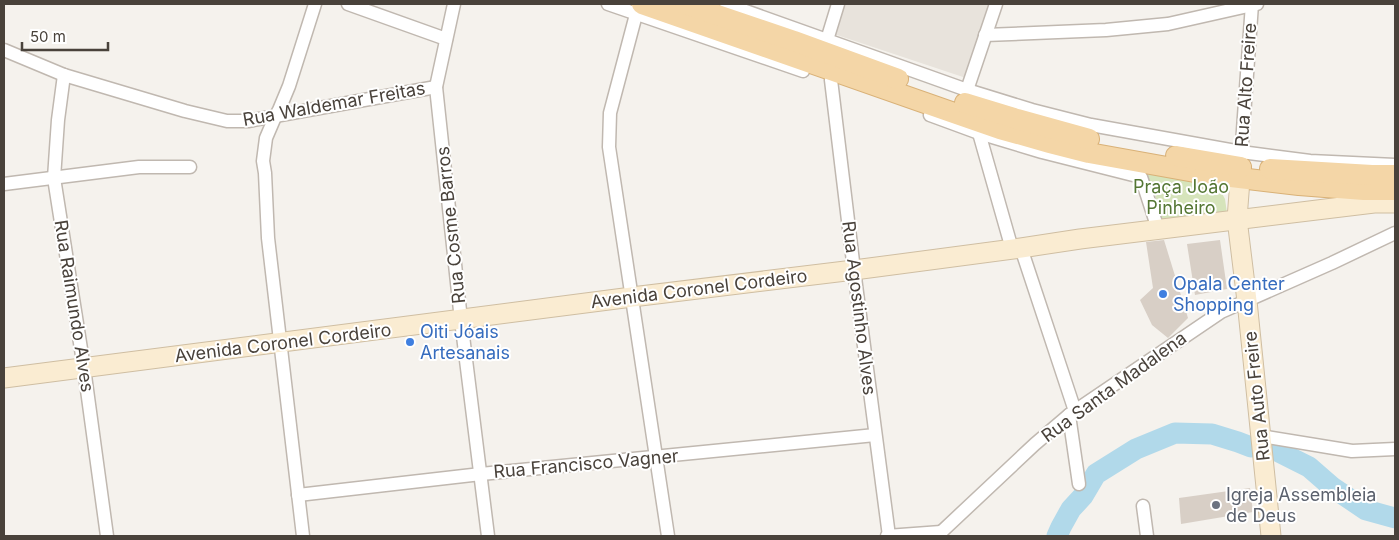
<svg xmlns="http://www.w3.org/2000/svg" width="1399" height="540" font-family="Inter,sans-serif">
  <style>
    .residential { fill: #e8e3dc }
    .green { fill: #d6e4bb }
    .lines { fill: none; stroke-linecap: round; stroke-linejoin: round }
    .river { stroke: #b1d9ea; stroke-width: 21 }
    .building { fill: #d8cfc6 }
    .street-casing { stroke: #c0b8b0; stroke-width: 15 }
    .secondary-casing { stroke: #cfbea2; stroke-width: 21 }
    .primary-casing { stroke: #d9b177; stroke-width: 22 }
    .street { stroke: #fff; stroke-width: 12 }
    .secondary { stroke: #faecd2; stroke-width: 19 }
    .primary { stroke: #f4d6a7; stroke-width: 20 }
    .shop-dot { fill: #3f7fe0; stroke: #fff; stroke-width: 2 }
    .worship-dot { fill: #6b7280; stroke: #fff; stroke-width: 2 }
    .labels { text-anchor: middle; stroke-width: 4; stroke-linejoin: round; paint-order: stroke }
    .street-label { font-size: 18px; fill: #49423b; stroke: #fff }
    .park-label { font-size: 18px; fill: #547633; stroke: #fff }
    .shop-label { font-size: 18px; fill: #366cbe; stroke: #fff; text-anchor: start }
    .worship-label { font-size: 18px; fill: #5b616d; stroke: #fff; text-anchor: start }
  </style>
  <rect width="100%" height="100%" fill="#f5f2ed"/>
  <polygon class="residential" points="844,4 993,4 966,78 834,34"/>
  <polygon class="green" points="1109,162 1215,181 1225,199 1227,213 1163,223 1152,185 1146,175"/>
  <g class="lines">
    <g class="river">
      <polyline points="1273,449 1309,467 1332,487 1366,510 1395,518"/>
      <polyline points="1057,536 1061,527 1071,509 1083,496 1096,474 1136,449 1175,433 1212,434 1238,442 1251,447"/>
    </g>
  </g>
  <g class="building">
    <polygon points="1164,240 1188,318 1168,338 1152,325 1140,300 1153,288 1146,242"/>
    <polygon points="1220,240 1227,289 1195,295 1187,244"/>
    <polygon points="1250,488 1253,512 1181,524 1179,498"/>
  </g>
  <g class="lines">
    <g class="street-casing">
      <g id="street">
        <polyline points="348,4 446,39"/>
        <polyline points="454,4 436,87 461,320 488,536"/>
        <polyline points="608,4 803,71"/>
        <polyline points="726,4 967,90 1032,110 1091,125 1241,152 1310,161 1395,165"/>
        <polyline points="638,7 610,113 609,147 668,536"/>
        <polyline points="985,35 1106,30 1168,24 1257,4"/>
        <polyline points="827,40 838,4"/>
        <polyline points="4,50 64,75 185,111 227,121 248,121 436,87"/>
        <polyline points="64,75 58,120 54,178 84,368 107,536"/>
        <polyline points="831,80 854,270 889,536"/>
        <polyline points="967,90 996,4"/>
        <polyline points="930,115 979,133 1042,152 1141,177 1158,229"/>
        <polyline points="979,133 1012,249"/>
        <polyline points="1241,158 1252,4"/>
        <polyline points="4,184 139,167 190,167"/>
        <polyline points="1021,248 1075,411"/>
        <polyline points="1069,415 1079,484"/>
        <polyline points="1261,436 1352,451 1395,449"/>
        <polyline points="298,495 481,474 875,435"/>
        <polyline points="1143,506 1147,536"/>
        <polyline points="303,536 268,238 265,173 263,161 266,138 275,117 279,110 289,86 315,4"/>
        <polyline points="887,536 941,532"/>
        <polyline points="937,536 1035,444 1069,415 1221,312 1332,263 1395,233"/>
      </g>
    </g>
    <g class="secondary-casing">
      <g id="secondary">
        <polyline points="1241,167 1237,219 1247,301 1271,536"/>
        <polyline points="4,378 632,297 854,270 1021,248 1080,239 1374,203 1395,203"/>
      </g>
    </g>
    <g class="primary-casing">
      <g id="primary">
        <polyline points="642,4 951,112 1000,129 1050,143 1089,153 1206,174 1299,185 1364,190 1395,190"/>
        <polyline points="685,4 794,41 898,79"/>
        <polyline points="965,103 1017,119 1089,139"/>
        <polyline points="1176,156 1241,167"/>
        <polyline points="1270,169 1372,175 1395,175"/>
      </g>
    </g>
    <use href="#street" class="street"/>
    <use href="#secondary" class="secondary"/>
    <use href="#primary" class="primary"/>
  </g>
  <g class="shop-dot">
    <circle cx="1163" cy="294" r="5"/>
    <circle cx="410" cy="342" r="5"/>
  </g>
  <circle class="worship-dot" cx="1216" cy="505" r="5"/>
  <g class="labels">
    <g class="street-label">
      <text transform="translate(1246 85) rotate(-86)" y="6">Rua Alto Freire</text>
      <text transform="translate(334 104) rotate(-10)" y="6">Rua Waldemar Freitas</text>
      <text transform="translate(451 225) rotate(-96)" y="6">Rua Cosme Barros</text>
      <text transform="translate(699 289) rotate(-7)" y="6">Avenida Coronel Cordeiro</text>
      <text transform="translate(74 306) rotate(81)" y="6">Rua Raimundo Alves</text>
      <text transform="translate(859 308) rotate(83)" y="6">Rua Agostinho Alves</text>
      <text transform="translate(283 343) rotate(-7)" y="6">Avenida Coronel Cordeiro</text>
      <text transform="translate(1114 387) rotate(-36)" y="6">Rua Santa Madalena</text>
      <text transform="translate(1257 396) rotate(-96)" y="6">Rua Auto Freire</text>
      <text transform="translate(586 464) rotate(-5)" y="6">Rua Francisco Vagner</text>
    </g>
    <g class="park-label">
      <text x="1181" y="193">Praça João<tspan x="1181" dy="21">Pinheiro</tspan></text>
    </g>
    <g class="shop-label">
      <text x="1173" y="290">Opala Center<tspan x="1173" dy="21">Shopping</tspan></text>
      <text x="420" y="338">Oiti Jóais<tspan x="420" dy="21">Artesanais</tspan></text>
    </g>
    <g class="worship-label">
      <text x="1226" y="501">Igreja Assembleia<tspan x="1226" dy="21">de Deus</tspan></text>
    </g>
  </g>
  <rect width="1399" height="540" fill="none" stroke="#49423b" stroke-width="10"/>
  <path d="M22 42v8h86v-8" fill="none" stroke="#49423b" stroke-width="2.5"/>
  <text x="30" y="42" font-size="15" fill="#49423b" stroke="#ffffff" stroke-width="4" paint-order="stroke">50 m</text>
</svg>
